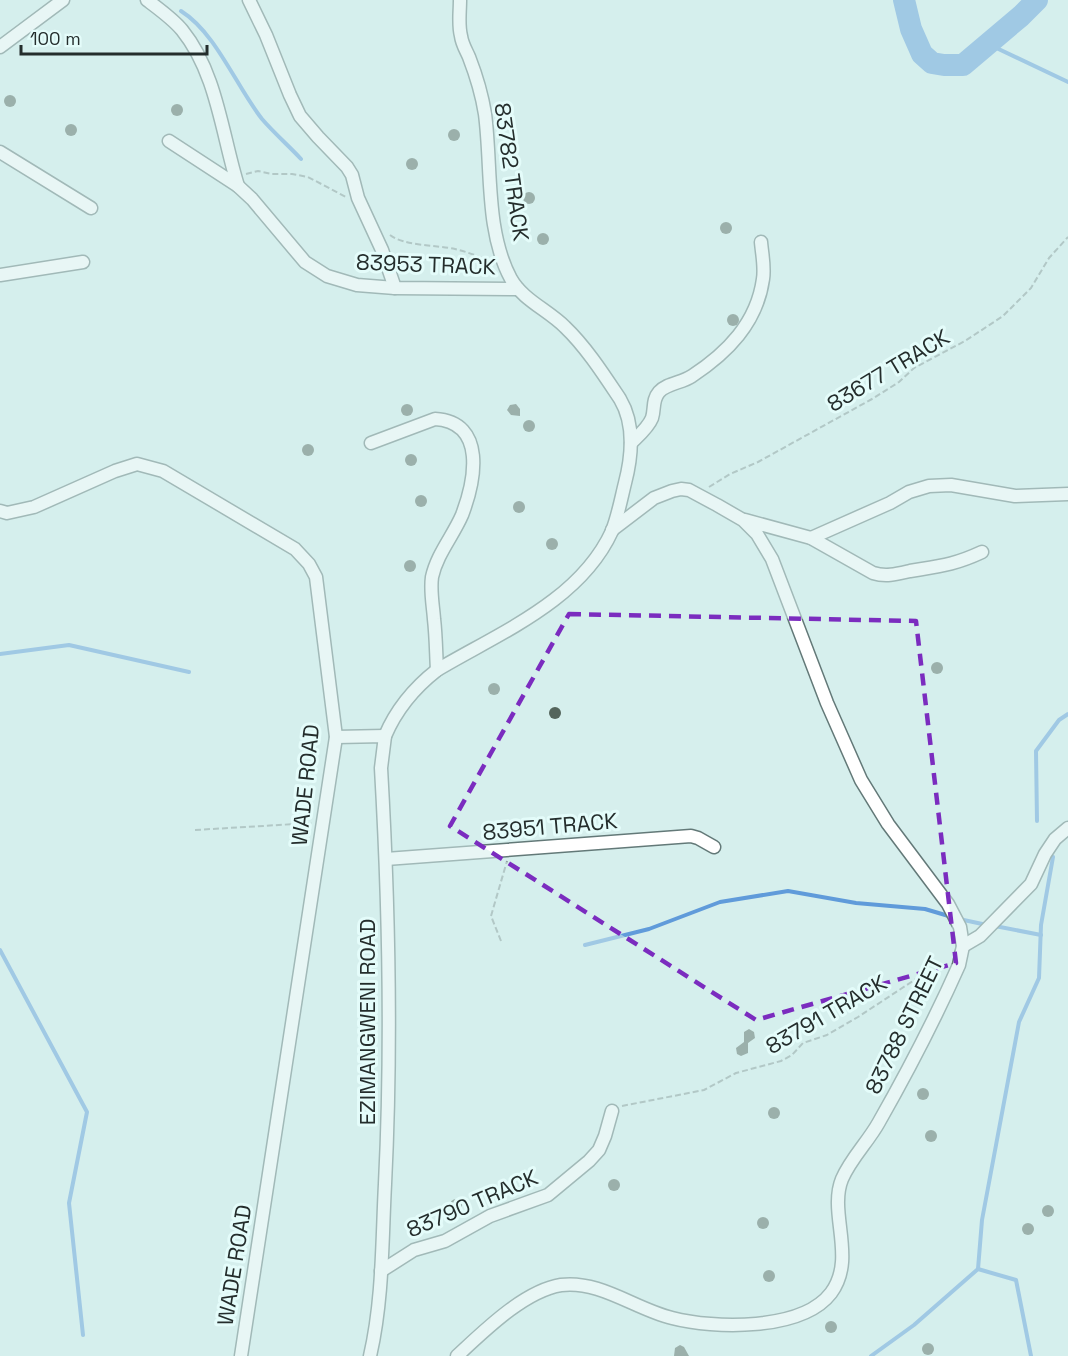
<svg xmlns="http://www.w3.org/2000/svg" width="1068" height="1356" font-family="'Space Grotesk',sans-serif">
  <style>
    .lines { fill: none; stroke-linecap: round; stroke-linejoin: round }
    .stream { stroke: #609bda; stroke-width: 4 }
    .river { stroke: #609bda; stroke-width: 22 }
    .building { fill: #54655c }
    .street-casing { stroke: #637978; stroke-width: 15 }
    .path { stroke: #879998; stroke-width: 2; stroke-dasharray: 6 3; stroke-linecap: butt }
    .street { stroke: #fff; stroke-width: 12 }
    .marked { fill: none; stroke: #7b2cbf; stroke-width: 4.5; stroke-dasharray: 12 8; stroke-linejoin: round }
    .labels { text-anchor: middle; stroke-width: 6; stroke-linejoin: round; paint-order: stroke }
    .street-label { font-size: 22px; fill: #242d2c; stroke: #e4fcfa }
  </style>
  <rect width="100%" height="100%" fill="#d6efed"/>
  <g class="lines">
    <g class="stream">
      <path d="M 181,11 C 216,33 236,86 262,119 C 274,133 289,146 301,159"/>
      <polyline points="988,44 1068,82"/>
      <polyline points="0,654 69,645 189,672"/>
      <polyline points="1037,821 1036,751 1059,720 1068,714"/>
      <polyline points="959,919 987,925"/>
      <polyline points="995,926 1041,935"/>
      <polyline points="585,945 649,929 720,902 788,891 856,903 925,909 952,917"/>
      <polyline points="0,950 87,1112 69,1203 83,1335"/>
      <polyline points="871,1356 914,1325 978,1269"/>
      <polyline points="1031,1356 1016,1280 978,1269 982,1220 1019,1022 1039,978 1041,925 1053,857"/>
    </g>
    <polyline class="river" points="904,0 911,29 922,54 932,63 944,65 963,65 1021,16 1037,0"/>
  </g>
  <g class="building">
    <circle cx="10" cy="101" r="6"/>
    <circle cx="177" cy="110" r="6"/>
    <circle cx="71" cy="130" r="6"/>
    <circle cx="454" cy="135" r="6"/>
    <circle cx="412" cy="164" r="6"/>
    <circle cx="529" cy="198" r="6"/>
    <circle cx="726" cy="228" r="6"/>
    <circle cx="543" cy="239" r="6"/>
    <circle cx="733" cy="320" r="6"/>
    <circle cx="407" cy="410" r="6"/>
    <polygon points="516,404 520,409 520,416 511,415 507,410 510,405"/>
    <circle cx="529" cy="426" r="6"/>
    <circle cx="308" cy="450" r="6"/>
    <circle cx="411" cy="460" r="6"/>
    <circle cx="421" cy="501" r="6"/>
    <circle cx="519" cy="507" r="6"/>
    <circle cx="552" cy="544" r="6"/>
    <circle cx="410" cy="566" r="6"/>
    <circle cx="937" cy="668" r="6"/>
    <circle cx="494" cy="689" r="6"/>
    <circle cx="555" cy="713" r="6"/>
    <polygon points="749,1029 754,1032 755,1038 748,1043 748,1053 741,1056 737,1054 736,1048 744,1042 744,1032"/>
    <circle cx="923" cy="1094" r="6"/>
    <circle cx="774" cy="1113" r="6"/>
    <circle cx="931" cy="1136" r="6"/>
    <circle cx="614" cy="1185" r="6"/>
    <circle cx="456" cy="1205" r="6"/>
    <circle cx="1048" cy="1211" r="6"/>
    <circle cx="763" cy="1223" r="6"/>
    <circle cx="1028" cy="1229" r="6"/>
    <circle cx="769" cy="1276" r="6"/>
    <circle cx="831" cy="1327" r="6"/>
    <circle cx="928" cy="1349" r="6"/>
    <polygon points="680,1345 684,1347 689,1356 674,1356 675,1348"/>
  </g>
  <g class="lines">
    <g class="street-casing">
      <g id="street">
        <path d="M 147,0 C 159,9 173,19 182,30 C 217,73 222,135 238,186"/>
        <polyline points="249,0 266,35 290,95 300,116 318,137 347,167 352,175 358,198 382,250 395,288"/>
        <polyline points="0,47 63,0"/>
        <polyline points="169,141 238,186 252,199 305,262 327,276 357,285 395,288 518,289"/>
        <polyline points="0,152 91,208"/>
        <polyline points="0,275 83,262"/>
        <path d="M 371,443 L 435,419 C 487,422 475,481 462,515 C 453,536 437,554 432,577 C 430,591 433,605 434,619 C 436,636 436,653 437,670"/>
        <path d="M 631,443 C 638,436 648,428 652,418 C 655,409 652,400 659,392 C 667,383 682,383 692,376 C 727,353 757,323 763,279 C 765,267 762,254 761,242"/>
        <polyline points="0,511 7,513 34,507 115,471 137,464 163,471 295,549 309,564 316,577 336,737 241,1356"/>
        <path d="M 745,520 L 811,538 L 873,573 C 886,577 897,574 910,571 C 940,566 954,565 982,552"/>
        <polyline points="811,538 890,503 909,492 929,486 951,485 1015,496 1068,494"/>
        <path d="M 385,736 C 396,710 414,688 437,670 C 499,633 580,601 612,531 C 618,516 621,499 625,483 C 632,456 635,424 620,399 C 604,375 586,347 565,327 C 548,310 523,300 511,279 C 485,231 492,167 485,114 C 482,95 476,75 469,57 C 466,50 462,44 461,36 C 458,25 460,12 460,0"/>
        <path d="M 336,737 L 385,736 L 381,768 C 389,907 392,1045 385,1184 C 382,1241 383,1300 370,1356"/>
        <polyline points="386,859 691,836 698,838 714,847"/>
        <polyline points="963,946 980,936 1031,884 1045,854 1055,839 1068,828"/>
        <polyline points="381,1271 414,1250 445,1241 490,1216 548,1195 589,1161 599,1150 605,1136 612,1111"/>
        <path d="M 457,1356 C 484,1331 524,1291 561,1285 C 600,1280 635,1309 672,1318 C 714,1329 802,1331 831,1293 C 857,1258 828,1213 842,1179 C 851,1158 868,1142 879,1122 C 908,1071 935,1019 959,965 L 963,946 L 960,927 L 948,904 L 888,824 L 861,780 L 827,703 L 772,559 L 757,534 L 743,520 L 717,505 L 689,490 L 681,489 L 672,491 L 654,498 L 612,530"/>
      </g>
    </g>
    <g class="path">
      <polyline points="246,174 258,171 272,174 292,174 308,177 346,197"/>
      <path d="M 390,235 C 404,246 436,245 455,249 C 467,252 479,256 490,262"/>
      <polyline points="709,487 730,474 758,462 872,399 899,382 914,368 965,341 1003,316 1031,288 1049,258 1068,237"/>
      <polyline points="195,830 312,823"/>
      <polyline points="501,941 491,916 507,861"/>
      <polyline points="622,1106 704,1090 736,1073 781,1061 792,1055 803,1043 827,1035 858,1017 919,977 929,976 940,980"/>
    </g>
    <use href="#street" class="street"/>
  </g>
  <path d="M0 0H1068V1356H0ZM 569,614 L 916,621 L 956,963 L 756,1020 L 450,826 Z" fill="#d6efed" fill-opacity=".55" fill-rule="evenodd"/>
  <path class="marked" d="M 569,614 L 916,621 L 956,963 L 756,1020 L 450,826 Z"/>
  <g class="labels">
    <g class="street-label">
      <text transform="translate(512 172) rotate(82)" y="8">83782 TRACK</text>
      <text transform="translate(426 264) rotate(2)" y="8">83953 TRACK</text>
      <text transform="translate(888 370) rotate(-31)" y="8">83677 TRACK</text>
      <text transform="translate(305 785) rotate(-84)" y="8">WADE ROAD</text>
      <text transform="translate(550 826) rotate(-5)" y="8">83951 TRACK</text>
      <text transform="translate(826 1014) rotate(-30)" y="8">83791 TRACK</text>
      <text transform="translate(367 1022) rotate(-90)" y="8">EZIMANGWENI ROAD</text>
      <text transform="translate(904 1025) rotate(-64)" y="8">83788 STREET</text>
      <text transform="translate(472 1203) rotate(-23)" y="8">83790 TRACK</text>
      <text transform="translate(234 1265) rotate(-81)" y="8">WADE ROAD</text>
    </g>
  </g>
  <path d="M21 45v9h186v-9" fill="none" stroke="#242d2c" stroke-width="3"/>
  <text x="30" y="45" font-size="18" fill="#242d2c" stroke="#e4fcfa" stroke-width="4.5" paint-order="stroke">100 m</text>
</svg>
